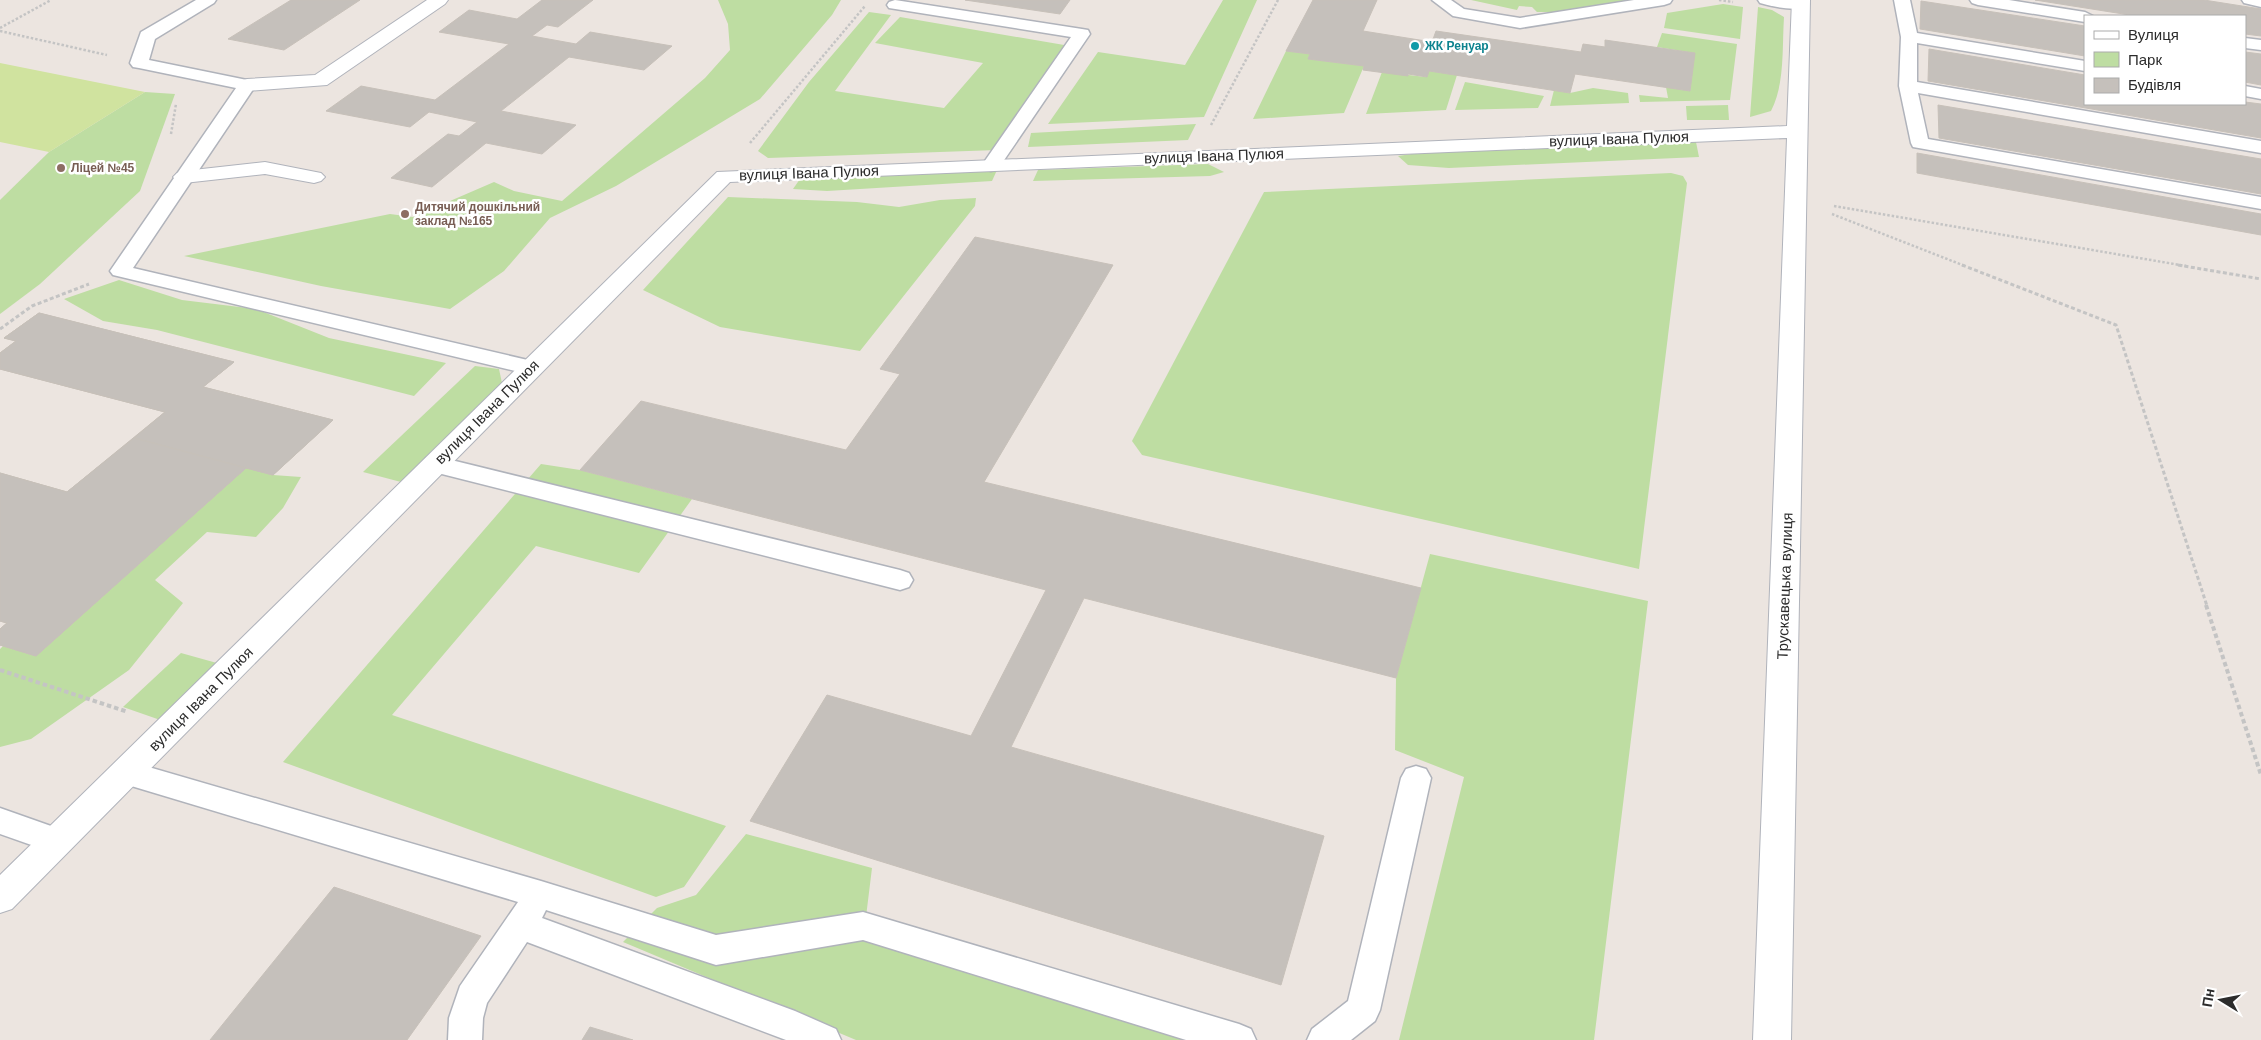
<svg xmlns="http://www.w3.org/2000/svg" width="2261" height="1040" font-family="Arial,sans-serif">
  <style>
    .green { fill: #bedda2 }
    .pitch { fill: #d0e39f }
    .building { fill: #c5c0bb; stroke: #c7c0b9 }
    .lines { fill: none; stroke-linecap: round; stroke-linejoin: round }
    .service-casing { stroke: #b0b3bb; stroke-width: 3 }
    .minor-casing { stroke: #b0b3bb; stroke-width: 2 }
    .path-far2 { stroke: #c4c4c4; stroke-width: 2.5; stroke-dasharray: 2.5 2; stroke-linecap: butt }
    .path-far1 { stroke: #c4c4c4; stroke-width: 3; stroke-dasharray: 4 2.5; stroke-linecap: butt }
    .path { stroke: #c4c4c4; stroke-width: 4; stroke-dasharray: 4.5 3; stroke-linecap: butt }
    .service { fill: #fff; fill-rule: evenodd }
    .minor { fill: #fff; fill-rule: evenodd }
    .culture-dot { fill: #0f9aa8; stroke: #fff; stroke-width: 2 }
    .education-dot { fill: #8d6e63; stroke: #fff; stroke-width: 2 }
    .labels { text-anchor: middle; stroke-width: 5; stroke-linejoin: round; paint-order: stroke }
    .far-culture-label { font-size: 12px; font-weight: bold; fill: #0d838f; stroke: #fff; text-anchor: start }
    .far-education-label { font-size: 12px; font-weight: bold; fill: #785e54; stroke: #fff; text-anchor: start }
    .street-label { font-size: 15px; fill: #2c2c2c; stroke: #fff }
  </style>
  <rect width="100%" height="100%" fill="#ece5e0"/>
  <g class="green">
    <polygon points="718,0 841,0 832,15 760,99 616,186 550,218 504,271 450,309 321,286 184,256 390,214 413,217 494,182 514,191 562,201 705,78 730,50 728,24"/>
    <polygon points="1223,0 1257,0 1204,117 1048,124 1098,52 1185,65"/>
    <polygon points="1471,0 1633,0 1556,12 1537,12 1532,7 1519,6 1517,10"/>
    <polygon points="1723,4 1743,7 1740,39 1664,28 1667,13"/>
    <path d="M 1758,7 L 1772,10 L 1784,17 C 1782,48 1785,84 1771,111 L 1750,117 Z"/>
    <polygon points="869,12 891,15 835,91 944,108 983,63 875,43 900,17 1070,46 997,150 768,158 758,151 809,82"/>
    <polygon points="1662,33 1737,44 1730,100 1640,102 1639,95 1668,98 1666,87 1690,91 1694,53 1657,47"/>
    <polygon points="1286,51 1310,54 1308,59 1364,66 1344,113 1253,119"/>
    <polygon points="1429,71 1457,75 1446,110 1366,114 1382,72 1426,77"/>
    <polygon points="1465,82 1544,96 1538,108 1455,110"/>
    <polygon points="1593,88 1628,93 1629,103 1550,106 1554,90 1570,93"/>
    <polygon points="145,92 175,94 140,191 40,284 0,314 0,200 49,152"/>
    <polygon points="1728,105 1729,120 1687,120 1686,106"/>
    <polygon points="1196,124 1188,140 1028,147 1031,133"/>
    <polygon points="1696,142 1699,157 1449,168 1408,165 1398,156 1425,152"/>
    <polygon points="1208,164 1224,172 1210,176 1033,181 1038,170"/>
    <polygon points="997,170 992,181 827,191 793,189 800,179"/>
    <polygon points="1671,173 1683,176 1687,183 1639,569 1142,455 1132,441 1264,192"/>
    <polygon points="728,197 857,202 899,207 940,200 976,198 975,206 860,351 720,327 643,290"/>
    <polygon points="119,280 182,300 256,309 329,338 446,363 414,396 157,330 103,321 64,299"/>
    <polygon points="475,366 499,369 502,383 401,482 363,472"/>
    <polygon points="541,464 580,470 692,499 639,573 536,546 392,715 726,826 684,887 656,897 283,762"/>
    <polygon points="246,468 273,475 301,477 283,508 256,537 207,532 155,580 183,603 129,670 31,739 0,747 0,649 3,646 36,656"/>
    <polygon points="1430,554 1648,601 1594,1040 1399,1040 1464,777 1395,750 1396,678"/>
    <polygon points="181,653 224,665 166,722 123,707"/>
    <polygon points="746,834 872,868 864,933 1199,1040 856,1040 623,942 657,908 696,895"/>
  </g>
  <polygon class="pitch" points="0,63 145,92 49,152 0,142"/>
  <g class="building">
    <polygon points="291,0 360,0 284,50 228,39"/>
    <polygon points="542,0 593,0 558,27 547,25 532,36 576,44 590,32 672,46 644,70 569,57 501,111 576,125 542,154 486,143 432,187 391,178 448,134 459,136 477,122 429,112 410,127 326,111 361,86 435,100 509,44 439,32 469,10 517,19"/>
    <polygon points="965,0 1070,0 1060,14"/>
    <polygon points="1313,0 1377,0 1363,31 1432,42 1436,31 1581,52 1583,44 1605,47 1605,40 1695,53 1690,91 1575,74 1570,93 1429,71 1427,77 1408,74 1408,76 1363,70 1364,66 1308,59 1310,54 1286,51"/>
    <polygon points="2035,0 2204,0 2261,9 2261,36 2245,34 2245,16 2136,16"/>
    <polygon points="1921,1 2085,26 2085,56 1920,29"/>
    <polygon points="1929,49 2085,75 2085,104 2245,104 2245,102 2261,104 2261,138 1928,81"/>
    <polygon points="2245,52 2261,54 2261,85 2245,82"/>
    <polygon points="1938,105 2261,159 2261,194 1939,138"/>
    <polygon points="1917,153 2261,214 2261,235 1917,173"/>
    <polygon points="975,237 1113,265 984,482 1421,588 1396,678 1084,598 1011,747 1324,836 1281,985 750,821 827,695 971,736 1046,590 580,470 641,401 846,450 900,374 880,369"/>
    <polygon points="39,313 234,362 203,387 333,420 273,475 246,468 36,656 0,645 0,629 7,623 0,621 0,473 67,492 165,412 0,369 0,353 16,341 4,338"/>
    <polygon points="39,313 234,362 203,387 333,420 273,475 134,438 165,412 0,369 0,353 16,341 4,338"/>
    <polygon points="134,438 246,468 36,656 0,645 0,629 7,623 0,621 0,473 67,492"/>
    <polygon points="334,887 481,936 407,1040 210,1040"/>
    <polygon points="590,1027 633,1040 582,1040"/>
  </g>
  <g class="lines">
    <g class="service-casing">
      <g id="service">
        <polygon points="196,0 216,0 214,3 155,39 149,60 247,80 253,81 256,85 133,268 532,361 540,363 543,368 540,373 532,375 113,275 110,271 236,88 139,68 133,67 130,63 141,32"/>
        <polygon points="895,0 1082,29 1088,30 1090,34 998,169 991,171 984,169 982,165 1071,37 889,8 887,5 889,2"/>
        <polygon points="1432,0 1451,0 1464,9 1520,18 1634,0 1672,0 1670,3 1664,5 1520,28 1453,16"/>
        <path d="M 1758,0 L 1804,0 L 1809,4 L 1807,7 C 1793,11 1774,7 1760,3 Z"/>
        <polygon points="1894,0 1910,0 1917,33 2085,61 2085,71 1917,43 1917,82 2261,141 2261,153 1918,93 1928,139 2261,197 2261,209 1913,147 1911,143 1899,86 1901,37"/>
        <polygon points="1970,0 2009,0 2085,12 2093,16 2085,16 2085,22 1978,5 1972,3"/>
        <polygon points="2242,0 2261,0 2261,7 2244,3"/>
        <polygon points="2245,38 2261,40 2261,50 2245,48"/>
        <polygon points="2245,86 2261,89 2261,99 2245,96"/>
        <polygon points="435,456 900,570 909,573 913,580 909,587 900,590 426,470 423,464 426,458"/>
        <polygon points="128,761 541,881 716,935 863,912 1239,1024 1251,1029 1256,1040 1186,1040 863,940 716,965 546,910 542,918 795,1011 836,1029 841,1040 786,1040 527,942 487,1003 483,1018 482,1040 448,1040 449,1018 460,986 518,902 118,782 113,773 118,764"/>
        <polygon points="1416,766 1426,769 1431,778 1380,1010 1375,1021 1351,1040 1307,1040 1312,1029 1348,1001 1401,778 1406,769"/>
        <polygon points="0,808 68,832 72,841 68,850 57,854 0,834"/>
      </g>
    </g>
    <g class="minor-casing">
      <g id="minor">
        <polygon points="427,0 448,0 445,4 327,85 247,91 240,89 237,85 240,81 247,79 315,75"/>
        <polygon points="1792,0 1810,0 1791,1040 1753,1040 1787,138 730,182 12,909 0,913 0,875 717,172 1787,126"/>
        <polygon points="265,162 321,173 325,177 321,181 314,183 265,174 184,183 177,181 173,177 177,173 184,171"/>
      </g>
    </g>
    <g class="path-far2">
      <polyline points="1719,0 1733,2"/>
      <polyline points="0,28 51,0"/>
      <polyline points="0,31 107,55"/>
      <polyline points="1211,125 1278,0"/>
      <polyline points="171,134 176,104"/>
      <polyline points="750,143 865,6"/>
      <polyline points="1834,206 2186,266"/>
      <polyline points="1832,214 1965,266"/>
    </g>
    <g class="path-far1">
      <polyline points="1962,265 2116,325 2207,606"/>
      <polyline points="2178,265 2261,279"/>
      <polyline points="0,329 32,306 89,284"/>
    </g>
    <g class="path">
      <polyline points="2206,605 2261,775"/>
      <polyline points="0,670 128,712"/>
    </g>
    <use href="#service" class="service"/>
    <use href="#minor" class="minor"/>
  </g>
  <circle class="culture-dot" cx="1415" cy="46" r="5"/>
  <g class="education-dot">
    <circle cx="61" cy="168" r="5"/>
    <circle cx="405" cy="214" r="5"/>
  </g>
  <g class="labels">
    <g class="far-culture-label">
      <text x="1425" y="50">ЖК Ренуар</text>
    </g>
    <g class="far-education-label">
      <text x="71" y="172">Ліцей №45</text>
      <text x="415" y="211">Дитячий дошкільний<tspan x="415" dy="14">заклад №165</tspan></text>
    </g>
    <g class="street-label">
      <text transform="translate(1619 139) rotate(-2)" y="5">вулиця Івана Пулюя</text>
      <text transform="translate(1214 156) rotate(-2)" y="5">вулиця Івана Пулюя</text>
      <text transform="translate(809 173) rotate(-2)" y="5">вулиця Івана Пулюя</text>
      <text transform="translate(487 412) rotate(-45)" y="5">вулиця Івана Пулюя</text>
      <text transform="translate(1785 586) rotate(-88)" y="5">Трускавецька вулиця</text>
      <text transform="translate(201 699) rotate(-45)" y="5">вулиця Івана Пулюя</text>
    </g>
  </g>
  <rect x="2084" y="15" width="162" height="90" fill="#ffffff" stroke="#ababab"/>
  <rect x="2094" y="31" width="25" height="8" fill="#ffffff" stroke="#ababab"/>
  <text x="2128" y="40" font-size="15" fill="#2c2c2c">Вулиця</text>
  <rect x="2094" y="52" width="25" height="15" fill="#bedda2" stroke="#ababab"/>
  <text x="2128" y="65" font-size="15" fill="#2c2c2c">Парк</text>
  <rect x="2094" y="78" width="25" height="15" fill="#c5c0bb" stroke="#ababab"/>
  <text x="2128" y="90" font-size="15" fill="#2c2c2c">Будівля</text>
  <g transform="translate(2221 1000) rotate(280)" stroke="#ffffff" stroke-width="4" paint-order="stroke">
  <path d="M0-4L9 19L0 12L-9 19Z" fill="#2c2c2c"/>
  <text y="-8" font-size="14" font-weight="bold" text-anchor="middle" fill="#2c2c2c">Пн</text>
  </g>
</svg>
